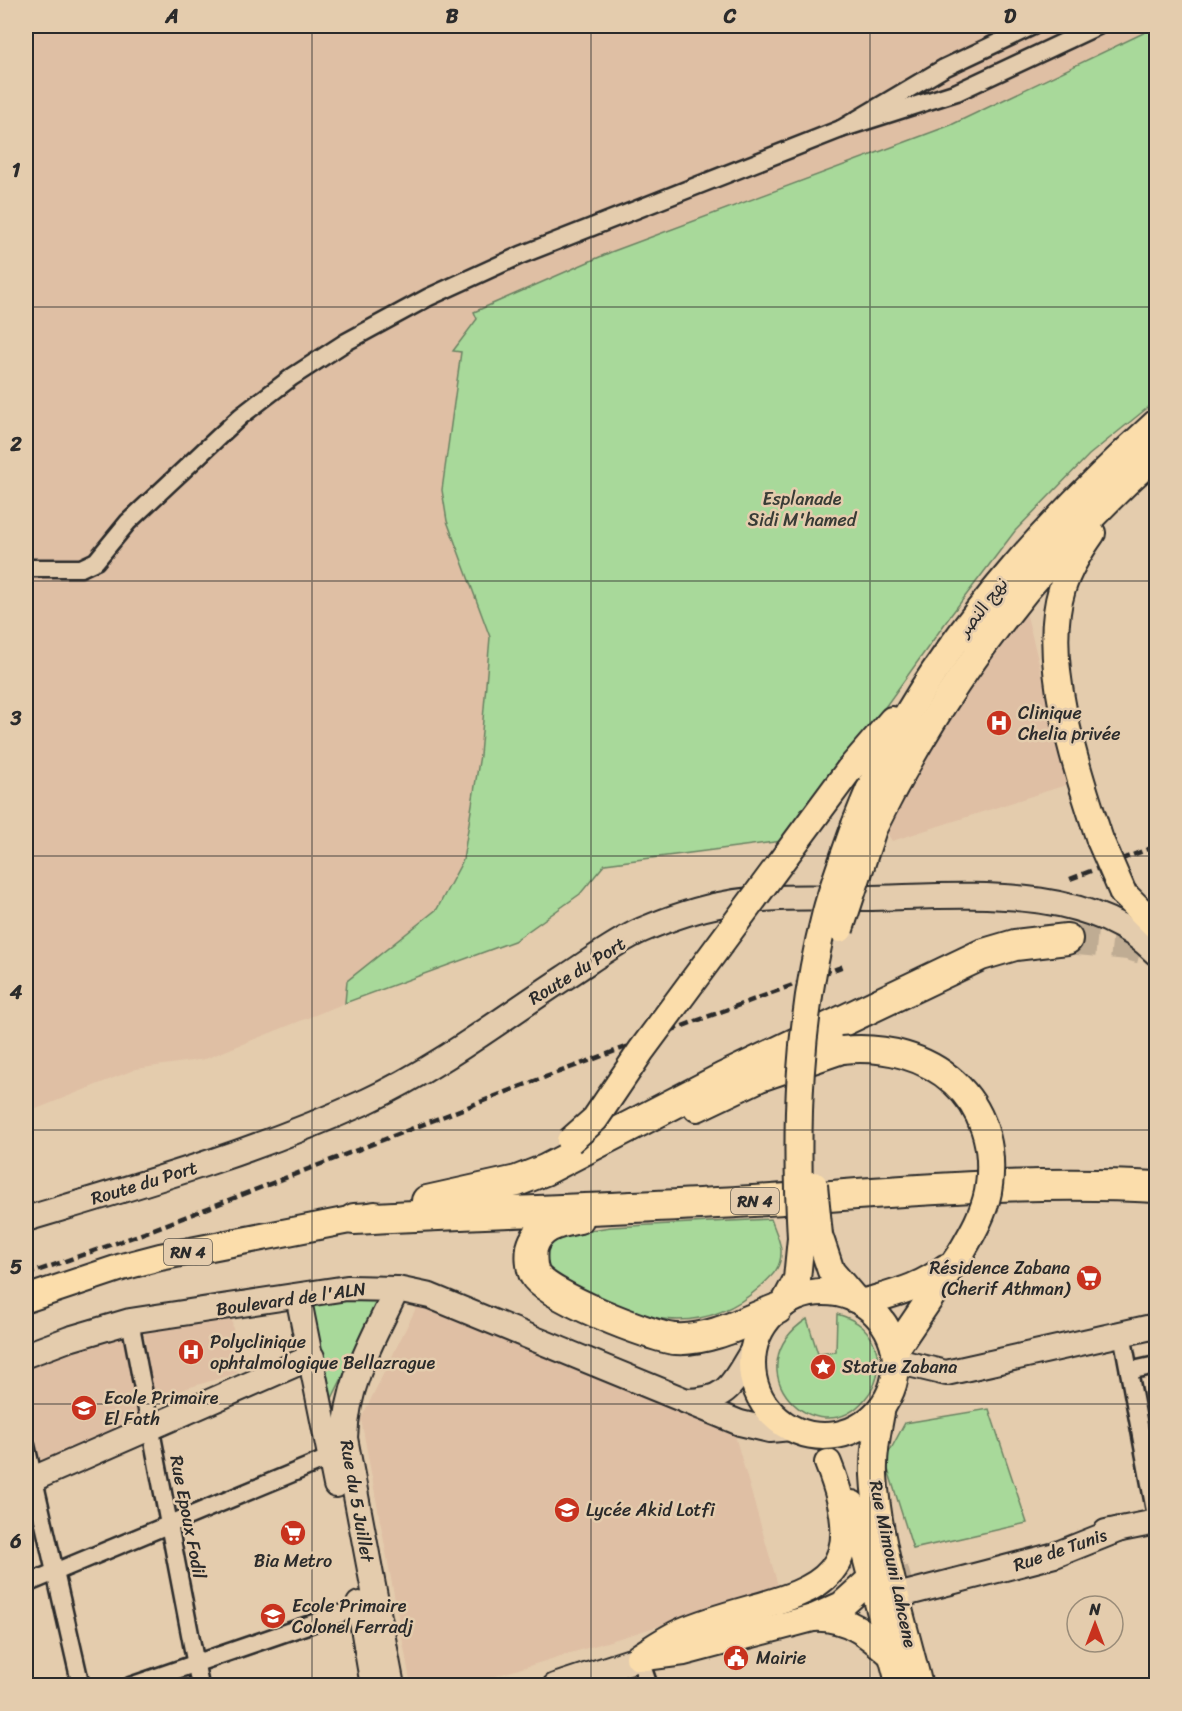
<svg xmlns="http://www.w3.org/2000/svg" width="1182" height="1711" font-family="Sriracha,'Playpen Sans Arabic',sans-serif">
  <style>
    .built { fill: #dfbfa4 }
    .green { fill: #a8d99a; stroke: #6a8262; stroke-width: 1.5 }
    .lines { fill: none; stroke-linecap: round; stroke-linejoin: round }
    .secondary-tunnel { stroke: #bfac93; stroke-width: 24; stroke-dasharray: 24 12; stroke-linecap: butt }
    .highway-tunnel { stroke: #bfac93; stroke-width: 30; stroke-dasharray: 30 15; stroke-linecap: butt }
    .street-casing { stroke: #2b2b2b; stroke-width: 21 }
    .secondary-casing { stroke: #2b2b2b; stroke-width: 28 }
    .primary-casing { stroke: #2b2b2b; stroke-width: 30 }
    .highway-casing { stroke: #2b2b2b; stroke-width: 34 }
    .street { stroke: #e4ccad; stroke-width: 16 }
    .secondary { stroke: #e4ccad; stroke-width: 24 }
    .primary { stroke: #fbddab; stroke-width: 26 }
    .highway { stroke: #fbddab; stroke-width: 30 }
    .rail { stroke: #2b2b2b; stroke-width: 4.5; stroke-dasharray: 9 4.5; stroke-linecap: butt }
    .primary-bridge-casing { stroke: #2b2b2b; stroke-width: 30; stroke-linecap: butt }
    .primary-bridge { stroke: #fbddab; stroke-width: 26 }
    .grid { fill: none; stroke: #2b2b2b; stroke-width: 1.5; stroke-opacity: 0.55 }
    .labels { text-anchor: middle; stroke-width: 5; stroke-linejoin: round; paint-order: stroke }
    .shield { fill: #e4ccad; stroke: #625b52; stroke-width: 1.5 }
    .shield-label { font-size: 16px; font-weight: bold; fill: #2b2b2b }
    .park-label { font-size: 18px; fill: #383c36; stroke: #e4ccad }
    .street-label { font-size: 18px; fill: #2b2b2b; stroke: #e4ccad }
    .poi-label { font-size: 18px; fill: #2b2b2b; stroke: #e4ccad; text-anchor: start }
    .neatline { fill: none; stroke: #2b2b2b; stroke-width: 2 }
    .grid-label { font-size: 20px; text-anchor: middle; font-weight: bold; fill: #2b2b2b }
  </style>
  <rect width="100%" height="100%" fill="#e4ccad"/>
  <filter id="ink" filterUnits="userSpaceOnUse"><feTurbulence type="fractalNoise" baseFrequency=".0167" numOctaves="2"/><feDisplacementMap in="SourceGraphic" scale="12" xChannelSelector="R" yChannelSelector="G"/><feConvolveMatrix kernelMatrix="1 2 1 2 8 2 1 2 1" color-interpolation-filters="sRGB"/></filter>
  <g filter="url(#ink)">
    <g class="built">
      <polygon points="26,26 1156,26 951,125 611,252 477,319 454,351 461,352 442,490 447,521 490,637 480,755 463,860 437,909 405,937 347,981 345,1003 205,1059 136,1069 26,1113"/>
      <polygon points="1025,608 1069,784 892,841 885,830 921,757"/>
      <polygon points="420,1300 734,1432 779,1589 467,1685 411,1685 361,1419"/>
      <polygon points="232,1319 237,1373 154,1398 144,1331"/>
      <polygon points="128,1332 141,1422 41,1465 26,1393 26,1366"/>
    </g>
    <g class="green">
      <polygon points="1156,27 1156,401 1089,455 1015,531 951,615 790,840 605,864 580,894 514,941 345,1003 347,981 437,909 463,860 480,755 490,637 447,521 442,490 461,352 453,351 477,319 474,312 611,252 951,125"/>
      <path d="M 771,1219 C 774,1228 780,1240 781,1250 C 782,1268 772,1276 760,1287 C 707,1334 650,1325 591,1296 C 570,1286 557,1282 543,1263 L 549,1236 L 611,1227 Z"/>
      <polygon points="383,1296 331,1400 316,1339 313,1300"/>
      <path d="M 837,1314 C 858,1320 872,1331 877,1353 C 880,1372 877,1385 865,1399 C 817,1457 731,1369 807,1319 L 818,1354 L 836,1352 Z"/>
      <polygon points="989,1409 1027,1523 913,1549 885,1460 905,1423"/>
    </g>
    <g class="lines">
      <polyline class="secondary-tunnel" points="872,1588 911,1577"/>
      <polyline class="highway-tunnel" points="1067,939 1128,945 1156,953"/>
      <g class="street-casing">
        <g id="street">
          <polyline points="1033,26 944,68 841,129 957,92 1098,26"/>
          <polyline points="26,568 81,568 96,561 128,522 241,416 292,377 346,342 429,297 521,255 841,129"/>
          <polyline points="130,1321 200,1686"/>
          <polyline points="1122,1334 1156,1516"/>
          <polyline points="1129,1371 1156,1365"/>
          <polyline points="26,1445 81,1686"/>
          <polyline points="26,1584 331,1457"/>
          <polyline points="639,1657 649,1686"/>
          <polyline points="130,1686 369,1604"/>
        </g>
      </g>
      <g class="secondary-casing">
        <g id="secondary">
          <path d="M 26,1219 C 143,1184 255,1152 367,1101 C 436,1069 500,1020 564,978 C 589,962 615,942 642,930 C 668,919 696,909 724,904 C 769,895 818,898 864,898 C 957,897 1086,881 1156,953"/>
          <polyline points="298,1296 336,1485"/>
          <polyline points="26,1355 69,1339 130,1321 347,1288 397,1289 430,1296 740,1423 770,1430 791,1428"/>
          <polyline points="896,1361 946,1373 1156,1326"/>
          <path d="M 687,1401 C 730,1400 733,1382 754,1348"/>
          <polyline points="26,1482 312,1357"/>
          <polyline points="1106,1532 1156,1522"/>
          <polyline points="881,1585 890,1594 897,1596 1055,1555 1120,1529"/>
          <polyline points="359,1604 373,1686"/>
          <path d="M 392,1686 L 345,1438 C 347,1381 373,1340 397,1289"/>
          <polyline points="555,1686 658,1652"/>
        </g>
      </g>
      <g class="primary-casing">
        <g id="primary">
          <path d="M 1092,533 C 1080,550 1068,569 1062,589 C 1040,661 1077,770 1100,840"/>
          <polyline points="849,770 892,720"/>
          <path d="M 855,825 C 867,794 880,763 896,734 C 962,615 1057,513 1156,423"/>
          <path d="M 873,829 C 943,686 1038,561 1156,455"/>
          <polyline points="1123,893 1156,926"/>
          <polyline points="697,1108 760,1078 842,1050"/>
          <polyline points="819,1235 831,1271 855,1299"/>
          <circle cx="824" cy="1364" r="72"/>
          <polyline points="26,1299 122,1267 160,1257 375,1215"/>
          <path d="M 862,1303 C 891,1294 921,1288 945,1268"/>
          <polyline points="784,1304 797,1279 801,1238"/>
          <polyline points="895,1350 962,1251"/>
          <path d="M 882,1407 C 878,1429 873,1451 874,1475 C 877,1540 903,1621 919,1686"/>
          <polyline points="852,1504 900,1686"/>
          <path d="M 813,1618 C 847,1616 869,1635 893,1656"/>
          <path d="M 639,1657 C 653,1648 667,1638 683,1631 C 778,1590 886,1608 828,1463"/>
          <polyline points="645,1657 684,1652 813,1618 842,1605 873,1577 887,1572"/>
        </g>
      </g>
      <g class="highway-casing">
        <g id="highway">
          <polyline points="427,1201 517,1181 545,1170 723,1078 981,955 1015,945 1067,939"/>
          <path d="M 579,1218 C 560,1222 538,1225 532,1248 C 531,1255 531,1268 535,1275 C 545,1295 653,1338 676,1339 C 710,1341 746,1321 777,1309"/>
          <path d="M 354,1219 C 487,1212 620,1209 753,1201 C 887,1193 1023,1179 1156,1187"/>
        </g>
      </g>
      <use href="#street" class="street"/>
      <use href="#secondary" class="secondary"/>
      <use href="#primary" class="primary"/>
      <use href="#highway" class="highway"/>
      <g class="rail">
        <polyline points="1070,879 1156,846"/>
        <polyline points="26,1275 144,1233 524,1085 844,966"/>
      </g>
      <g class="primary-bridge-casing">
        <g id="primary-bridge">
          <polyline points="1100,840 1123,893"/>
          <polyline points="840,929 873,829"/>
          <path d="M 842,1050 C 930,1041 1004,1098 988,1192 C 984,1213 973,1232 962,1251"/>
          <polyline points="570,1141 595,1119 641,1051 849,770"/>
          <polyline points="814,1185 819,1235"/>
          <path d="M 801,1238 C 795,1128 798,1019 826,912 C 834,882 845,854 855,825"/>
        </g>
      </g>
      <use href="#primary-bridge" class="primary-bridge"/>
    </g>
  </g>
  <path class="grid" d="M 312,26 L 312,1686M 591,26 L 591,1686M 870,26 L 870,1686M 26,307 L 1156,307M 26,581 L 1156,581M 26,856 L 1156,856M 26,1130 L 1156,1130M 26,1404 L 1156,1404"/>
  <defs>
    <g id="hospital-disc" transform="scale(1.35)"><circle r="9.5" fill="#c8321e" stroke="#e4ccad"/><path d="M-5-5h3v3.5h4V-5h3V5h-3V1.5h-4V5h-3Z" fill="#fff"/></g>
    <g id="supermarket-disc" transform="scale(1.35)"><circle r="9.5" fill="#c8321e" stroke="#e4ccad"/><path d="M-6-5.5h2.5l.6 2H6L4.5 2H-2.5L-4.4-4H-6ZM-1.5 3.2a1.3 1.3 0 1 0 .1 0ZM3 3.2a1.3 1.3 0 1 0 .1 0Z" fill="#fff"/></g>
    <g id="sight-disc" transform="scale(1.35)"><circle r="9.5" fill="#c8321e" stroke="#e4ccad"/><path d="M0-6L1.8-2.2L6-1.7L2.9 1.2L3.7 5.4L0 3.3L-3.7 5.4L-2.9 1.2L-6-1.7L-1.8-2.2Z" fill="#fff"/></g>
    <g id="school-disc" transform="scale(1.35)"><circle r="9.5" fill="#c8321e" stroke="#e4ccad"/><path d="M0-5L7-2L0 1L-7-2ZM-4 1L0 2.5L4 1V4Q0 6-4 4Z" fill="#fff"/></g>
    <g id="civic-disc" transform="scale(1.35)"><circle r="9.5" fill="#c8321e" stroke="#e4ccad"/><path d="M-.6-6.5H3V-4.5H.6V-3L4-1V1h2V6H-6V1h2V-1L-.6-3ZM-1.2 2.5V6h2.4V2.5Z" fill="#fff"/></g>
  </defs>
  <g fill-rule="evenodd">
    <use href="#hospital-disc" x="999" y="723"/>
    <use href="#supermarket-disc" x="1089" y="1278"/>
    <use href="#hospital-disc" x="191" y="1352"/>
    <use href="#sight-disc" x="823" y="1367"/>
    <use href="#school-disc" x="84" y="1408"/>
    <use href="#school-disc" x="567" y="1510"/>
    <use href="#supermarket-disc" x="293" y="1533"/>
    <use href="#school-disc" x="273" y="1616"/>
    <use href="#civic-disc" x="736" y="1658"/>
  </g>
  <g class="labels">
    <g class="shield">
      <rect x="731" y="1188" width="48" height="26" rx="4.5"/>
      <rect x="164" y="1239" width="48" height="26" rx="4.5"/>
    </g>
    <g class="shield-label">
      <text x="755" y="1207">RN 4</text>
      <text x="188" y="1258">RN 4</text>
    </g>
    <g class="park-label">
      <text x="802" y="505">Esplanade<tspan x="802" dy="21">Sidi M'hamed</tspan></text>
    </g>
    <g class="street-label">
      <text transform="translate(983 607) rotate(-52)" y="6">نهج النصر</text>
      <text transform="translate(577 971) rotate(-32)" y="6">Route du Port</text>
      <text transform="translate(144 1183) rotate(-17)" y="6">Route du Port</text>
      <text transform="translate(291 1299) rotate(-8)" y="6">Boulevard de l'ALN</text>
      <text transform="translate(357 1501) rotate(80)" y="6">Rue du 5 Juillet</text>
      <text transform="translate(188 1517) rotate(79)" y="6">Rue Epoux Fodil</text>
      <text transform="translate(1060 1550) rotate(-19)" y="6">Rue de Tunis</text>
      <text transform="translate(893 1564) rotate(78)" y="6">Rue Mimouni Lahcene</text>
    </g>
    <g class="poi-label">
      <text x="1018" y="719">Clinique<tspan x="1018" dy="21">Chelia privée</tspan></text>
      <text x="1070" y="1274" text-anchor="end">Résidence Zabana<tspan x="1070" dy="21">(Cherif Athman)</tspan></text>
      <text x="210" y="1348">Polyclinique<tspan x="210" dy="21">ophtalmologique Bellazrague</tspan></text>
      <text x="842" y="1373">Statue Zabana</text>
      <text x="104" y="1404">Ecole Primaire<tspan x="104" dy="21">El Fath</tspan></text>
      <text x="586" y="1516">Lycée Akid Lotfi</text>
      <text x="293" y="1567" text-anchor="middle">Bia Metro</text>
      <text x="292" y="1612">Ecole Primaire<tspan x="292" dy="21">Colonel Ferradj</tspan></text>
      <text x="756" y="1664">Mairie</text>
    </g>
  </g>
  <rect width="1182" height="1711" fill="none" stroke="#e4ccad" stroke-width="66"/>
  <g transform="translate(1095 1624)"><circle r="28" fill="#e4ccad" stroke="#9a8c79" stroke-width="1.5"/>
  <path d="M0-4.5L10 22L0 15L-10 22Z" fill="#c8321e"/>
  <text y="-9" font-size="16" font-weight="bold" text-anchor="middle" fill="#2b2b2b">N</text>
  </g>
  <rect x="33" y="33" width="1116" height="1645" class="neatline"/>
  <g class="grid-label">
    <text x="172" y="23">A</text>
    <text x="452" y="23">B</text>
    <text x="730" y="23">C</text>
    <text x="1010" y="23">D</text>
    <text x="16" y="177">1</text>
    <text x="16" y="451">2</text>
    <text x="16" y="725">3</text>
    <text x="16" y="999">4</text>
    <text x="16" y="1274">5</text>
    <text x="16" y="1548">6</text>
  </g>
</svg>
